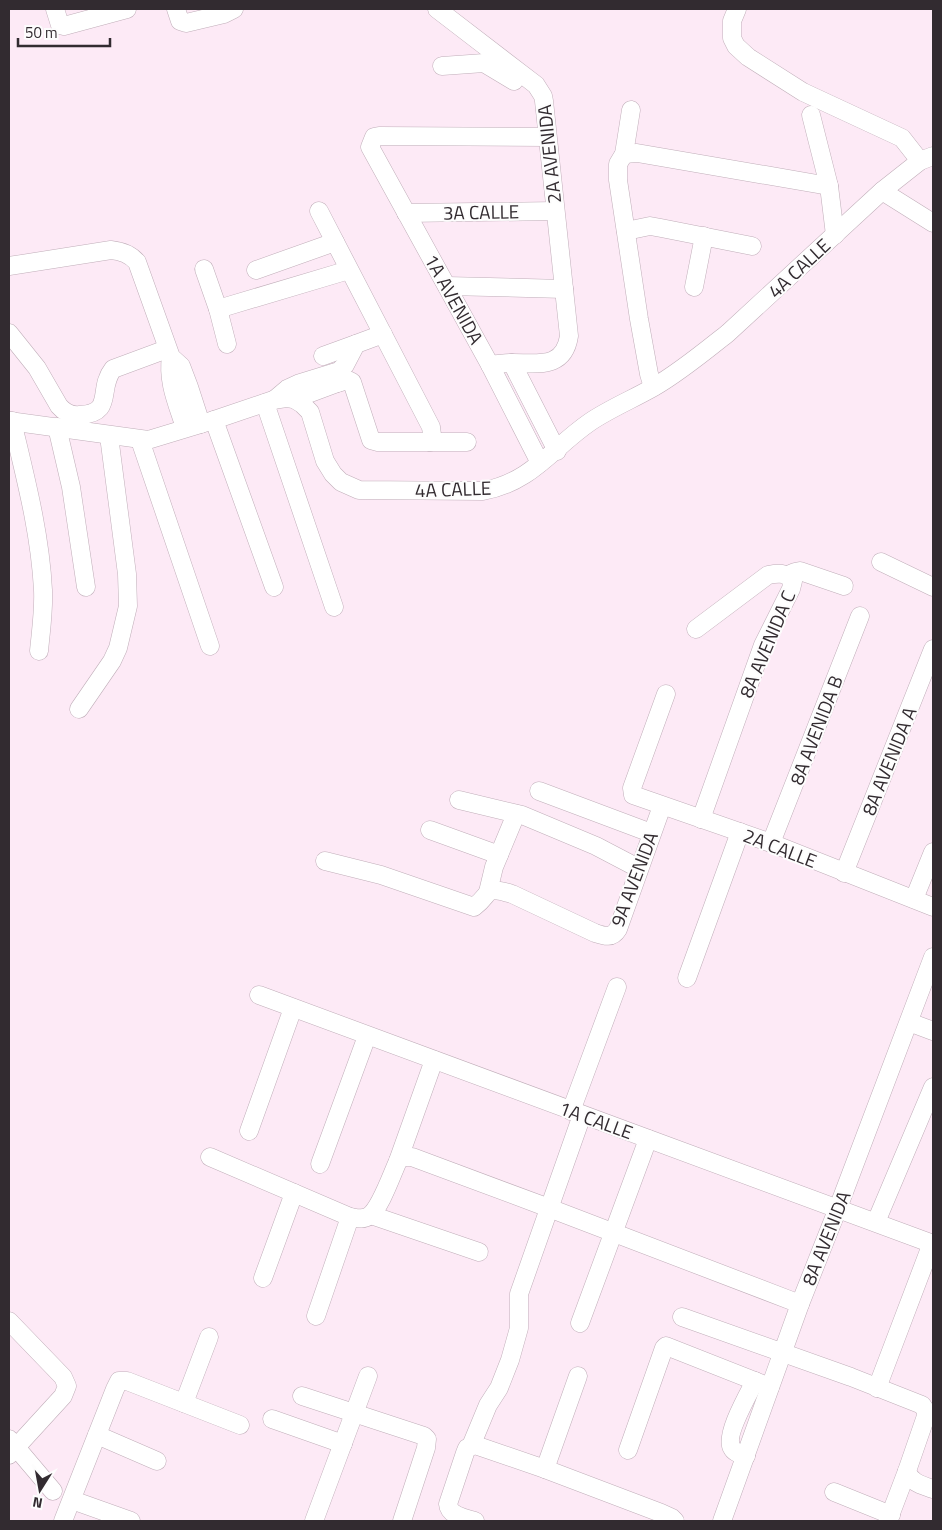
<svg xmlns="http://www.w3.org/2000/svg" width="942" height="1530" font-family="'Titillium Web',sans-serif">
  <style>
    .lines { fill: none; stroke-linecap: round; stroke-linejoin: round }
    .minor-casing { stroke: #c0aeb9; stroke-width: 19 }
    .minor { stroke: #fff; stroke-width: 18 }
    .labels { text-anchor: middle; stroke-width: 4; stroke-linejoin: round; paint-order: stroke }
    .street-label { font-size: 19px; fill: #322b30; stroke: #fdfdfd }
  </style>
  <rect width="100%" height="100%" fill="#fdeaf6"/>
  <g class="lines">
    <g class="minor-casing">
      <g id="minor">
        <polyline points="55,9 60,25 64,26 127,9"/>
        <polyline points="176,9 180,21 186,23 224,14 234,9"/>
        <path d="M 437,9 L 536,85 L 543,96 L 544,101 L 569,336 C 564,369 538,363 513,363 C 505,363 497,364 490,365"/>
        <polyline points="737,9 732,21 732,38 736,46 748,57 803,92 902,138 920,161"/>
        <polyline points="442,66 484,63 514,81"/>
        <polyline points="631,110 624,154 618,164 618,180 639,319 649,374 653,387"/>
        <polyline points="811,115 829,186 835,235"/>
        <polyline points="624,154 637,153 829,186"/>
        <polyline points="882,191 933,223"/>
        <polyline points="319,211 431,427 432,435 430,442"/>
        <polyline points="406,213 555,211"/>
        <polyline points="626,231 650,226 661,228 752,246"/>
        <path d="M 9,266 L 111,250 C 122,251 130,254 137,262 L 171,357 L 181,366 L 189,387 L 201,424"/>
        <polyline points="204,269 218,309"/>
        <polyline points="256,270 335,242"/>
        <polyline points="447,286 564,289"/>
        <polyline points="694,287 704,236"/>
        <path d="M 9,333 L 37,368 L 59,406 C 65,413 72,416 80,415 C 115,413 97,389 113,369 L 167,349"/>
        <polyline points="227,344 218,309 349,270"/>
        <polyline points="323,356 356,344"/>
        <path d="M 171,357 C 167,382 178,405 185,428"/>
        <polyline points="512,363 557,451"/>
        <polyline points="334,373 338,383 348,380 352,382 371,440 378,442 467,442"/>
        <polyline points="294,399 337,383"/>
        <polyline points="274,400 287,389 300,383 339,371 345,365 356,344 383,334"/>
        <polyline points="265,403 334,607"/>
        <polyline points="214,420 274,587"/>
        <path d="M 9,421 L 148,440 L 214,420 L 273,400 L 286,398 L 294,399 L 302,404 L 310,412 L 325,461 L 333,474 L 341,482 L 359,490 L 483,491 C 532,482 552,448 590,422 C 609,409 633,399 654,387 C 680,372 704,352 728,333 L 882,191 L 920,161 L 933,156"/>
        <path d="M 12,421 C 25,476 40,532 43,590 C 44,610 41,630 39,651"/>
        <polyline points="57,427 71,487 86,587"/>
        <polyline points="140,440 210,646"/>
        <polyline points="540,463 490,365 370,147 374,137 379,136 547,137"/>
        <polyline points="881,562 933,587"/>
        <polyline points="788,575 795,572 800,571 844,586"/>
        <path d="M 696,629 L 768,575 C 778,573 786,572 793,581 L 791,589 L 763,645 L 701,819"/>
        <polyline points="666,694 632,788 633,795 771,843 933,907"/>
        <polyline points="79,709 112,661 118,648 128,606 127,574 109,436"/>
        <polyline points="539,791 651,833"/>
        <polyline points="459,800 522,815 596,846 638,868"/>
        <polyline points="430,830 499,855"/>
        <polyline points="771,843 860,616"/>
        <path d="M 325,861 L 381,875 L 474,907 C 493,893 482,885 512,894 L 595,933 C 604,936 612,939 618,929 L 662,806"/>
        <polyline points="844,873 933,649"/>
        <polyline points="488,892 494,867 516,814"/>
        <polyline points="914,899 933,852"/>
        <polyline points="687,978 740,832"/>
        <polyline points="259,995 933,1244"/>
        <polyline points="909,1022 933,1031"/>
        <polyline points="571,1111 617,987"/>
        <polyline points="249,1131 293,1008"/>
        <path d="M 210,1157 L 350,1217 C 357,1218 363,1220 369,1216 C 380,1209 392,1174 398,1161 L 403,1157 L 412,1157 L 549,1208 L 800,1304"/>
        <polyline points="398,1161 434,1060"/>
        <polyline points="320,1164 367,1036"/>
        <polyline points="371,1215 479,1252"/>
        <polyline points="876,1222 933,1087"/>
        <polyline points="263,1278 294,1193"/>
        <polyline points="316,1316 350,1217"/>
        <path d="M 682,1317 L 851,1377 L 922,1405 L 926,1411 L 926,1416 L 907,1471 C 911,1483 922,1485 933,1489"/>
        <polyline points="9,1321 63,1377 67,1386 63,1396 9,1455"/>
        <polyline points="580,1323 648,1139"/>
        <polyline points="877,1388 932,1243"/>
        <polyline points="302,1396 424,1436 427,1439 426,1448 402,1521"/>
        <polyline points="184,1403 209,1337"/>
        <polyline points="272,1419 343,1444"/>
        <polyline points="97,1435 157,1461"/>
        <polyline points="9,1439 53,1491"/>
        <polyline points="471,1446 488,1405 499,1388 510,1360 519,1328 519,1294 582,1115"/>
        <polyline points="628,1450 664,1348 666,1346 770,1387"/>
        <path d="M 746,1456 C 741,1454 734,1453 732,1448 C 724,1436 749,1393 755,1381"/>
        <polyline points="545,1469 578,1376"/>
        <polyline points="834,1492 891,1515"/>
        <polyline points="72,1500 131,1521"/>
        <polyline points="63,1521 115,1389 119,1381 127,1381 240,1425"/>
        <polyline points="314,1521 368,1376"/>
        <path d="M 475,1521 C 465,1518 449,1516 448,1504 L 465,1453 L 467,1448 L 475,1445 L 545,1469 L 661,1513 L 672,1518 L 675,1521"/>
        <polyline points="722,1521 800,1304 838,1208 933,957"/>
        <polyline points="888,1521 907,1471"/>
      </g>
    </g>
    <use href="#minor" class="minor"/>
  </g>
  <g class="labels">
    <g class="street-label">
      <text transform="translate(549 154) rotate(-96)" y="7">2A AVENIDA</text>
      <text transform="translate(481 212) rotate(-1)" y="7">3A CALLE</text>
      <text transform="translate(799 268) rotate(-43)" y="7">4A CALLE</text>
      <text transform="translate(454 299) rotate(61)" y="7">1A AVENIDA</text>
      <text transform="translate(453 489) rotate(-2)" y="7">4A CALLE</text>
      <text transform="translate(767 644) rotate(-67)" y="7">8A AVENIDA C</text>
      <text transform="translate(816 730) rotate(-69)" y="7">8A AVENIDA B</text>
      <text transform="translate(889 761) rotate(-68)" y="7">8A AVENIDA A</text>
      <text transform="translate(780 848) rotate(21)" y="7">2A CALLE</text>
      <text transform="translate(634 879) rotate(-69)" y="7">9A AVENIDA</text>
      <text transform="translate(596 1120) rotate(20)" y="7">1A CALLE</text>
      <text transform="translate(826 1238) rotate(-68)" y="7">8A AVENIDA</text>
    </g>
  </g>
  <rect width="942" height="1530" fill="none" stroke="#322b30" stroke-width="20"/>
  <g transform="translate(40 1490) rotate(191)" stroke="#fdfdfd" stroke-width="4" paint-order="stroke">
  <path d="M0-4L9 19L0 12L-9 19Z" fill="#322b30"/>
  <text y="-8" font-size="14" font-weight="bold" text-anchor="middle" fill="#322b30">N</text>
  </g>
  <path d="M18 38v8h92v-8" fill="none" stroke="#322b30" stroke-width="2.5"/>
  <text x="25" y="38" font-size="15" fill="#322b30" stroke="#fdfdfd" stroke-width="4" paint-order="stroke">50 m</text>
</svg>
